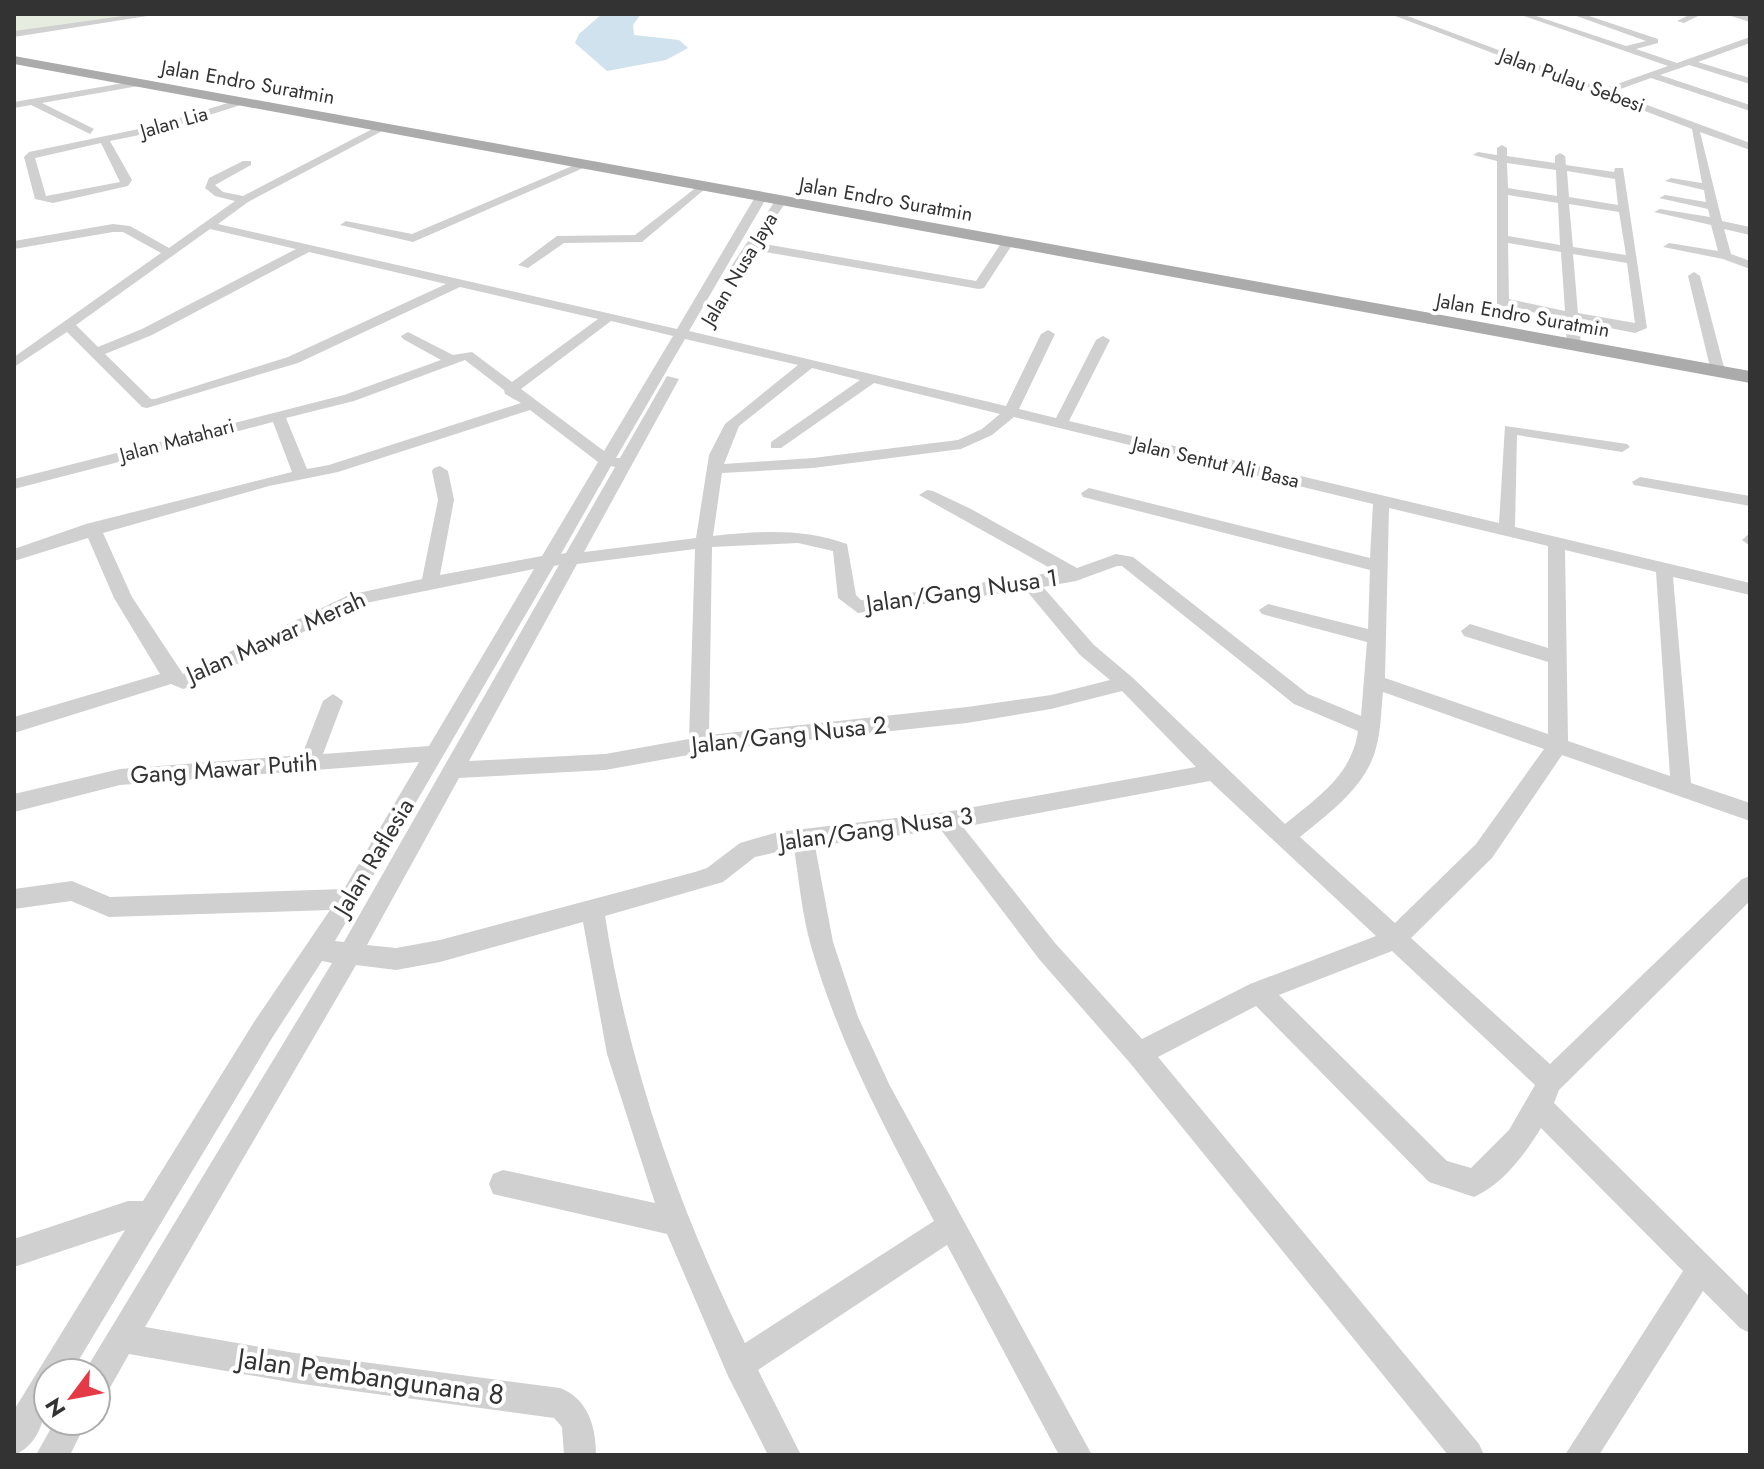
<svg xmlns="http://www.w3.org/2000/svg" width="1764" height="1469" font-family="Jost,sans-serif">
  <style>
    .green { fill: #e6ecdf }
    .water { fill: #cfe2ee }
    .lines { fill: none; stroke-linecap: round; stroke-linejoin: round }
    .minor { fill: #d0d0d0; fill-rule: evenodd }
    .major { fill: #ababab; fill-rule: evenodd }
    .labels { text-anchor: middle; stroke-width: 8; stroke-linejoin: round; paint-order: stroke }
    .far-street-label { font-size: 20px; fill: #333; stroke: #fff }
    .street-label { font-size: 24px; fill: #333; stroke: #fff }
    .near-street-label { font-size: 28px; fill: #333; stroke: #fff }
  </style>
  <rect width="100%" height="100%" fill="#fff"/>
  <polygon class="green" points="14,14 154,14 14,33"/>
  <polygon class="water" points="602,14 641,14 633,25 634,35 679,40 688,48 666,60 607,71 575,43 579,34"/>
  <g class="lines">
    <g class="minor">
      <polygon points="138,14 160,14 14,37 14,31"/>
      <polygon points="1390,14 1402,14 1603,89 1668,66 1518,14 1530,14 1626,46 1646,41 1571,14 1583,14 1658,39 1658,43 1636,49 1677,63 1750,37 1750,43 1698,62 1750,78 1750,84 1689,65 1660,75 1750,105 1750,111 1651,78 1612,92 1750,143 1750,150 1700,132 1722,221 1750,227 1750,235 1724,229 1731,254 1750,261 1750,269 1723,259 1663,247 1669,243 1718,251 1711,225 1654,212 1660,209 1710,217 1708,209 1659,198 1665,195 1706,202 1704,190 1665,181 1671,178 1702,183 1692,129"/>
      <polygon points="1691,14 1702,14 1684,23 1677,21"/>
      <polygon points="1730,14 1750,16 1750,22 1731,16"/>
      <polygon points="141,80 144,85 42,103 94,129 90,134 31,105 14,108 14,102"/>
      <path d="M 244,98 L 247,103 L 159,131 L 110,141 L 132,180 L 128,186 L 53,203 L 35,199 L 24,157 L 29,152 L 153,126 ZM 101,143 L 120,182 L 46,196 L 35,158 Z"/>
      <path d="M 382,124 L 386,129 L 248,202 L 218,224 L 677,329 L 755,197 L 761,194 L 767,197 L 689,331 L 1006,406 L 1041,334 L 1048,330 L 1055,334 L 1019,409 L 1056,418 L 1096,340 L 1103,336 L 1110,340 L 1069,421 L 1499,523 L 1505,426 L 1627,444 L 1630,447 L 1622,452 L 1517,435 L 1515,527 L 1750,583 L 1750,595 L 1673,577 L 1691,783 L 1750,803 L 1750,821 L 1562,755 L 1492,858 L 1411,938 L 1550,1064 L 1742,879 L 1750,876 L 1750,901 L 1559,1090 L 1554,1103 L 1750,1297 L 1750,1333 L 1740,1328 L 1703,1291 L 1599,1455 L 1565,1455 L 1683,1271 L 1541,1128 C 1525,1154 1503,1184 1474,1197 L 1429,1182 L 1256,1006 L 1158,1057 L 1479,1444 L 1484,1455 L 1448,1455 L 1130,1063 L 1039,959 L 941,830 L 815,846 L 833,942 L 858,1017 L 890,1086 L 1092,1455 L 1059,1455 L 947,1245 L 758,1370 L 801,1455 L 768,1455 L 728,1376 L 667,1234 L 493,1194 L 489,1184 L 493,1174 L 503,1170 L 655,1203 L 607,1054 L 583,922 L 440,962 L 396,970 L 356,965 L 145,1327 L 295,1353 L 560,1388 C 588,1399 596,1426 596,1455 L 564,1455 L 562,1427 L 554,1418 L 295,1383 L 129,1354 L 107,1393 L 96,1397 L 96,1373 L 85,1371 L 332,963 L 322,961 L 272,1038 L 71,1373 L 48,1373 C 48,1402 46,1442 14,1455 L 14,1410 L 125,1230 L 14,1267 L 14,1239 L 128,1201 L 143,1201 L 254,1022 L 330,910 L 109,917 L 71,901 L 14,909 L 14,889 L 72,881 L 110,897 L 344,889 L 419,762 L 120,785 L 14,812 L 14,794 L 120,769 L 302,755 L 323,701 L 333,694 L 343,701 L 323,754 L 429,746 L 534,569 L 361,604 L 190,687 L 183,689 L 171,684 L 14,733 L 14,717 L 160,674 L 114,598 L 88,538 L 14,561 L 14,549 L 86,524 L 292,472 L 273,422 L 14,489 L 14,479 L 344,395 L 441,360 L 403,339 L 401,336 L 408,332 L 453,355 L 472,352 L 512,382 L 598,319 L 460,287 L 298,363 L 147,408 L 142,407 L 67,332 L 14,367 L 14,357 L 161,253 L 123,232 L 113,232 L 14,249 L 14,241 L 113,224 L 130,226 L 169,248 L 235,201 L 215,196 L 205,188 L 209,178 L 243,161 L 251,161 L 251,165 L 215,185 L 223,192 L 243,196 ZM 210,229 L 296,249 L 142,329 L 98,347 L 76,325 ZM 309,252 L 446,284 L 288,357 L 155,399 L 151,399 L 105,354 L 152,335 ZM 611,321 L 673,336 L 604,451 L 521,389 ZM 685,339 L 798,365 L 725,424 L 709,455 L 696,538 L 584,552 L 679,379 L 667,376 L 620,458 L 616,458 ZM 465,360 L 504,390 L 505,394 L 521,403 L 329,465 L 307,469 L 286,418 L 354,401 ZM 812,368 L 860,380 L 771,442 L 771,448 L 781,448 L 874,383 L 1000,414 L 982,429 L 958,440 L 813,458 L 724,464 L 739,426 ZM 530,410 L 598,462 L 542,556 L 440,575 L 454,500 L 448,471 L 440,466 L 434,468 L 432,471 L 438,500 L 422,579 L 349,595 L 183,674 L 132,597 L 103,533 L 269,486 L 338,472 ZM 1014,417 L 1373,504 L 1370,558 L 1089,488 L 1081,493 L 1083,497 L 1370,570 L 1368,629 L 1268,604 L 1259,610 L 1262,614 L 1367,642 L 1361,716 L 1308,694 L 1133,557 L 1116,554 L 1077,568 L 971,509 L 933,491 L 927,490 L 919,495 L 1057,572 L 861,600 L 856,595 L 847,544 C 803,528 759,531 713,536 L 722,473 L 813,468 L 961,449 L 992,435 ZM 611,466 L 615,467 L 566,553 L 561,554 ZM 1389,508 L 1548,546 L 1548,648 L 1470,624 L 1461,631 L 1464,636 L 1548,662 L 1548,734 L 1385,678 ZM 798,543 L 833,551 L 838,598 L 858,613 L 1026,590 L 1080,655 L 1110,680 L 1051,695 L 967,707 L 709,735 L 712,547 ZM 695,549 L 689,739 L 605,754 L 469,761 L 577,564 ZM 1565,550 L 1656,572 L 1670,776 L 1568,741 ZM 559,565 L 344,942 L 335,941 L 554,566 ZM 1117,566 L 1122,566 L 1294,704 L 1358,731 C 1352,775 1317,798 1285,824 L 1133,678 L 1094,645 L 1043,587 L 1076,581 ZM 1122,691 L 1196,767 L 946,812 L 778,832 L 740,843 L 707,868 L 695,872 L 440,940 L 396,948 L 367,945 L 459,778 L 605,770 L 722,749 L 967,723 L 1051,709 ZM 1383,692 L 1544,749 L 1476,844 L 1395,923 L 1300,837 C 1329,813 1366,787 1376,748 C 1381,730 1381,711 1383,692 ZM 1210,781 L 1376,936 L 1250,984 L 1142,1039 L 1055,943 L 963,827 ZM 794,848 C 799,880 802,915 811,946 C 839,1044 887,1132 934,1221 L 745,1343 C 678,1207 629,1067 605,916 L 723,882 L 755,857 ZM 1392,951 L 1535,1085 L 1509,1130 L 1471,1168 L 1447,1161 L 1279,995 Z"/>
      <path d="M 1502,145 L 1507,148 L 1507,156 L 1555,163 L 1555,156 L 1560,153 L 1565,156 L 1566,165 L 1614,172 L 1615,168 L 1623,168 L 1647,328 L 1635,333 L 1579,322 L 1581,345 L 1574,349 L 1567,345 L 1565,319 L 1497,305 L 1497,161 L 1473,155 L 1478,152 L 1497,155 L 1497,148 ZM 1507,163 L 1556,170 L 1557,196 L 1508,188 ZM 1567,171 L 1615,179 L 1618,205 L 1569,197 ZM 1508,195 L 1558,203 L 1560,245 L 1508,236 ZM 1569,204 L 1619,212 L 1626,255 L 1573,247 ZM 1508,243 L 1561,252 L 1565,311 L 1509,299 ZM 1573,254 L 1627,263 L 1635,323 L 1578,313 Z"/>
      <polygon points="584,161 589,164 588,166 413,242 340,225 346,221 412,234"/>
      <polygon points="702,183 708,186 706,188 642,242 564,243 528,268 518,265 557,236 635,235"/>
      <polygon points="781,197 787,200 759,243 976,281 1004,239 1014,242 984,288 979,289 754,250 742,268 734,268 732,265 777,198"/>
      <polygon points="1694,272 1700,276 1725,371 1723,374 1711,371 1688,276"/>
      <polygon points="1640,477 1750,496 1750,506 1634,485 1632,482"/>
      <polygon points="1750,533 1750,546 1742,540"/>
      <polygon points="55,1421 87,1421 70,1455 36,1455"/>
    </g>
    <polygon class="major" points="14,56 1750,371 1750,383 14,64"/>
  </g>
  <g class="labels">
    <g class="far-street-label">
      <text transform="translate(1572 80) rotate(20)" y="7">Jalan Pulau Sebesi</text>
      <text transform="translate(248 82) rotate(10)" y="7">Jalan Endro Suratmin</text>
      <text transform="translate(174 122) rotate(-16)" y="7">Jalan Lia</text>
      <text transform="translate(886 199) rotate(10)" y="7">Jalan Endro Suratmin</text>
      <text transform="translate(739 269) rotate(-59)" y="7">Jalan Nusa Jaya</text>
      <text transform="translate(1523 315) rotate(10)" y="7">Jalan Endro Suratmin</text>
      <text transform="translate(177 440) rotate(-15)" y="7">Jalan Matahari</text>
      <text transform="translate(1216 462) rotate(13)" y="7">Jalan Sentut Ali Basa</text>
    </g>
    <g class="street-label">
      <text transform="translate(962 591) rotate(-8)" y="8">Jalan/Gang Nusa 1</text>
      <text transform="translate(276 637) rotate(-24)" y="8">Jalan Mawar Merah</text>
      <text transform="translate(789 735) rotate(-6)" y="8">Jalan/Gang Nusa 2</text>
      <text transform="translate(224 769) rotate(-4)" y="8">Gang Mawar Putih</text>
      <text transform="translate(876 829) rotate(-8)" y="8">Jalan/Gang Nusa 3</text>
      <text transform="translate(374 857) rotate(-59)" y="8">Jalan Raflesia</text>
    </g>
    <g class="near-street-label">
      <text transform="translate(371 1376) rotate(8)" y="10">Jalan Pembangunana 8</text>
    </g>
  </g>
  <rect width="1764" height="1469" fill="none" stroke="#333333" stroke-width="32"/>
  <g transform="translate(72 1397) rotate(238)"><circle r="38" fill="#ffffff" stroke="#adadad" stroke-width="2"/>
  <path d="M0-6L14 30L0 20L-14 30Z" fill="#e63946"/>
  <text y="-12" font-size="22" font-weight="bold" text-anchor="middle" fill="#333333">N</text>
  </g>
</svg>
